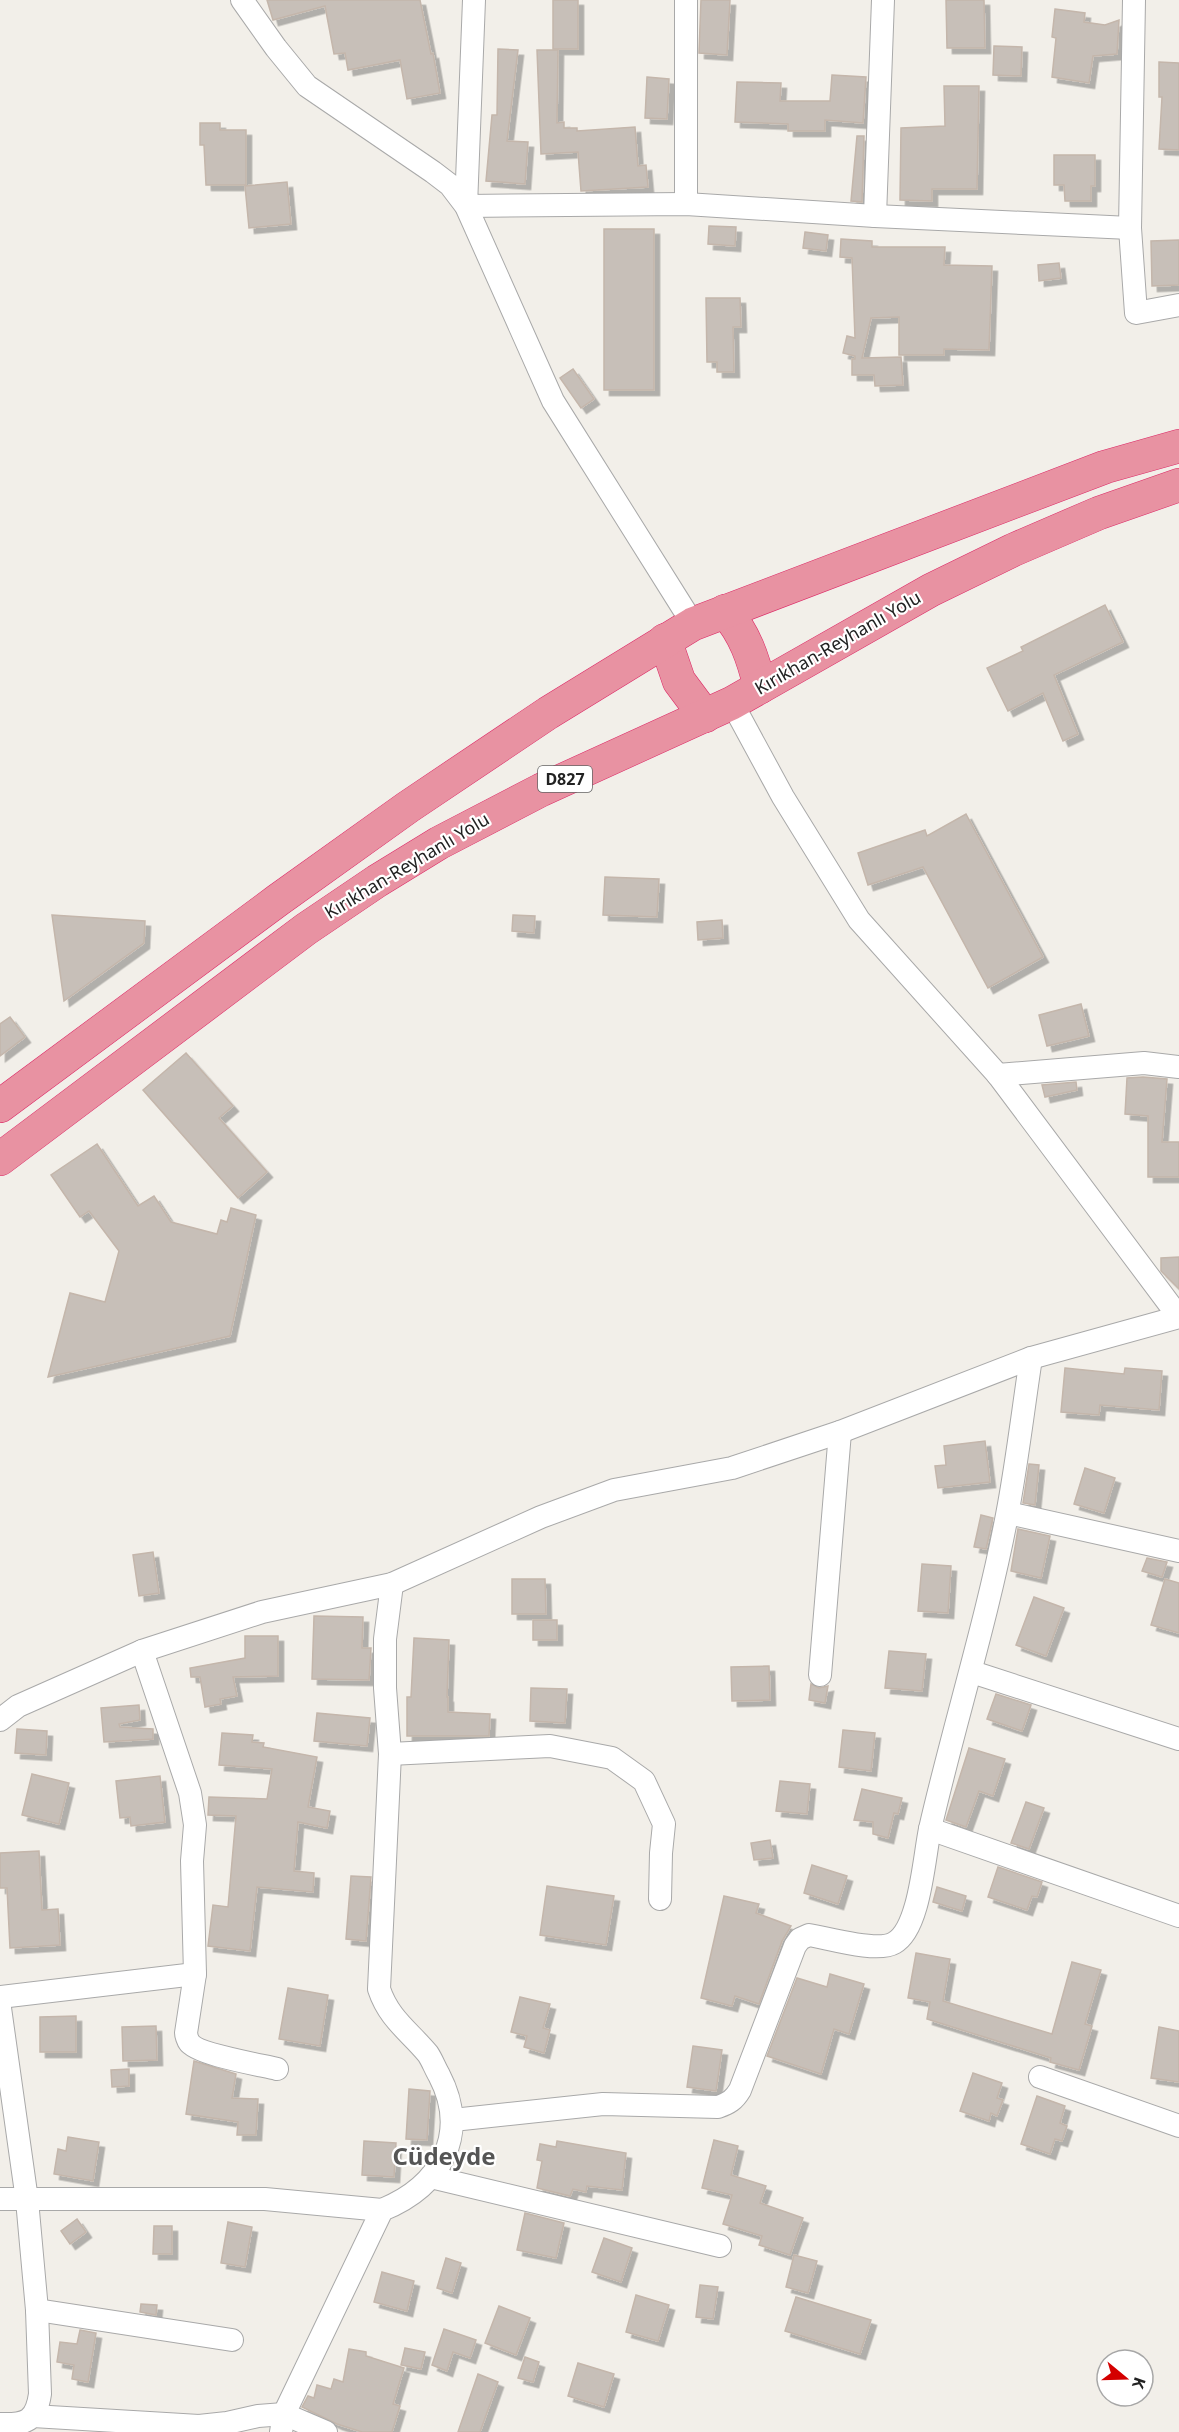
<svg xmlns="http://www.w3.org/2000/svg" width="1179" height="2432" font-family="'Noto Sans',sans-serif">
  <style>
    .building { fill: #c7bfb8; stroke: #c4b6ab; stroke-width: 1.5; filter: url(#shadow) }
    .lines { fill: none; stroke-linecap: round; stroke-linejoin: round }
    .minor-casing { stroke: #a9a9a9; stroke-width: 24 }
    .highway-casing { stroke: #dc2a67; stroke-width: 34 }
    .minor { stroke: #fff; stroke-width: 22 }
    .highway { stroke: #e892a2; stroke-width: 33 }
    .labels { text-anchor: middle; stroke-width: 4.5; stroke-linejoin: round; paint-order: stroke }
    .shield { fill: #fff; stroke: #646464; stroke-width: 1.5 }
    .shield-label { font-size: 16px; font-weight: bold; fill: #222 }
    .street-label { font-size: 18px; fill: #222; stroke: #fff }
    .district-label { font-size: 24px; font-weight: bold; fill: #555; stroke: #fff }
  </style>
  <defs>
    <filter id="shadow"><feDropShadow dx="5.5" dy="5.5" stdDeviation="0" flood-color="#0004"/></filter>
  </defs>
  <rect width="100%" height="100%" fill="#f2efe9"/>
  <g class="building">
    <polygon points="267,0 420,0 431,54 433,53 440,93 407,99 400,60 348,70 345,53 334,54 325,6 273,20"/>
    <rect x="553" y="0" width="25" height="49"/>
    <polygon points="701,0 730,0 727,55 699,53"/>
    <polygon points="946,0 984,0 985,48 947,48"/>
    <polygon points="1055,9 1085,13 1084,22 1105,25 1119,20 1117,54 1093,56 1089,83 1052,77 1056,38 1052,37"/>
    <polygon points="994,46 1022,47 1021,76 993,75"/>
    <polygon points="498,49 518,50 507,141 528,142 525,184 486,181 492,115 497,115"/>
    <polygon points="537,50 558,50 557,123 564,122 564,128 577,128 577,131 635,127 638,166 646,165 648,187 581,191 578,152 541,154"/>
    <polygon points="1159,62 1179,63 1179,150 1159,149 1162,97 1159,97"/>
    <polygon points="832,75 866,77 863,123 825,120 825,131 788,131 788,124 735,122 737,82 781,83 780,101 830,101"/>
    <polygon points="647,77 669,79 667,119 645,118"/>
    <polygon points="944,86 979,86 977,189 932,189 932,201 900,200 901,128 945,126"/>
    <polygon points="200,123 220,123 220,130 246,130 246,185 206,185 204,145 200,145"/>
    <polygon points="857,136 864,136 862,202 851,201"/>
    <polygon points="1054,155 1095,155 1095,186 1091,186 1091,201 1065,201 1064,185 1054,185"/>
    <polygon points="287,182 291,224 249,228 245,186"/>
    <polygon points="709,226 736,227 735,246 708,244"/>
    <rect x="604" y="229" width="50" height="161"/>
    <polygon points="805,232 828,235 826,251 803,248"/>
    <polygon points="841,239 872,241 872,247 945,247 944,265 992,266 989,350 944,349 944,355 899,355 899,317 871,318 862,358 901,357 903,385 875,386 874,375 852,375 852,359 855,359 855,356 843,353 847,336 855,338 852,258 840,257"/>
    <polygon points="1179,240 1179,285 1152,286 1151,241"/>
    <polygon points="1059,263 1061,278 1039,281 1038,265"/>
    <polygon points="706,298 740,298 741,327 733,327 734,372 717,372 717,362 707,362"/>
    <polygon points="573,369 594,399 581,408 560,378"/>
    <polygon points="1105,605 1123,642 1054,675 1078,734 1063,741 1043,693 1008,711 987,668 1023,651 1021,647"/>
    <polygon points="966,814 1043,957 988,988 923,867 868,885 858,853 925,830 927,836"/>
    <polygon points="605,877 659,879 657,917 603,915"/>
    <polygon points="52,915 145,921 144,943 64,1001"/>
    <polygon points="513,915 535,916 534,933 512,931"/>
    <polygon points="722,920 723,938 698,940 697,922"/>
    <polygon points="1081,1004 1089,1036 1047,1046 1039,1015"/>
    <polygon points="10,1017 25,1037 0,1056 0,1024"/>
    <polygon points="186,1053 233,1106 219,1118 267,1172 238,1198 143,1090"/>
    <polygon points="1143,1077 1167,1079 1162,1142 1179,1142 1179,1177 1148,1177 1148,1116 1125,1114 1127,1078"/>
    <polygon points="1076,1082 1077,1090 1045,1097 1042,1085"/>
    <polygon points="97,1144 138,1206 154,1196 171,1222 217,1234 221,1220 227,1222 231,1208 256,1215 230,1336 48,1377 70,1293 105,1302 119,1251 89,1211 80,1217 51,1175"/>
    <polygon points="1179,1257 1179,1289 1161,1271 1161,1258"/>
    <polygon points="1065,1368 1124,1374 1125,1368 1162,1371 1159,1410 1100,1405 1099,1415 1061,1412"/>
    <polygon points="985,1441 990,1482 938,1488 935,1466 946,1465 944,1446"/>
    <polygon points="1029,1464 1039,1465 1035,1505 1023,1503"/>
    <polygon points="1085,1468 1115,1478 1104,1513 1074,1504"/>
    <polygon points="981,1515 993,1518 986,1549 974,1547"/>
    <polygon points="1018,1529 1050,1536 1041,1578 1011,1571"/>
    <polygon points="153,1552 159,1593 139,1596 133,1555"/>
    <polygon points="1147,1558 1167,1562 1162,1577 1142,1571"/>
    <polygon points="922,1564 951,1566 948,1613 918,1611"/>
    <polygon points="512,1579 545,1579 546,1614 512,1614"/>
    <polygon points="1165,1579 1179,1583 1179,1633 1151,1625"/>
    <polygon points="1034,1597 1064,1608 1046,1656 1016,1645"/>
    <polygon points="314,1616 363,1617 362,1648 371,1648 369,1680 312,1679"/>
    <rect x="533" y="1620" width="24" height="20"/>
    <polygon points="245,1636 278,1636 278,1676 233,1677 237,1696 220,1699 221,1704 205,1707 200,1677 191,1677 190,1668 245,1658"/>
    <polygon points="414,1638 449,1640 447,1697 448,1697 448,1712 490,1714 489,1736 407,1736 407,1697 411,1697"/>
    <polygon points="889,1651 926,1654 922,1691 885,1688"/>
    <polygon points="769,1666 770,1700 732,1701 731,1667"/>
    <polygon points="811,1684 819,1688 828,1686 825,1703 809,1700"/>
    <polygon points="531,1688 567,1689 565,1723 530,1721"/>
    <polygon points="996,1694 1031,1705 1022,1731 987,1719"/>
    <polygon points="139,1705 140,1720 119,1724 120,1727 153,1729 153,1739 104,1742 101,1708"/>
    <polygon points="317,1713 370,1718 367,1746 314,1741"/>
    <polygon points="17,1729 47,1731 46,1755 15,1753"/>
    <polygon points="843,1730 875,1733 871,1771 839,1767"/>
    <polygon points="222,1733 253,1735 252,1742 264,1743 263,1747 317,1757 308,1807 330,1811 327,1828 298,1822 294,1871 314,1873 313,1892 257,1887 250,1951 208,1946 213,1905 228,1907 236,1816 208,1815 209,1797 267,1799 272,1769 219,1765"/>
    <polygon points="969,1748 1005,1759 993,1796 979,1791 966,1827 946,1820"/>
    <polygon points="32,1774 69,1783 59,1824 22,1815"/>
    <polygon points="160,1776 165,1822 131,1826 130,1817 120,1818 116,1781"/>
    <polygon points="780,1781 810,1784 807,1814 776,1811"/>
    <polygon points="862,1789 902,1798 898,1814 894,1813 888,1838 873,1834 873,1822 854,1820"/>
    <polygon points="1026,1802 1044,1808 1029,1849 1011,1843"/>
    <polygon points="770,1840 773,1858 754,1860 751,1843"/>
    <polygon points="39,1851 42,1910 58,1909 60,1945 10,1948 7,1888 0,1888 0,1853"/>
    <polygon points="812,1865 847,1876 838,1904 804,1893"/>
    <polygon points="998,1867 1042,1882 1037,1897 1032,1896 1027,1910 988,1897"/>
    <polygon points="351,1876 371,1877 366,1941 346,1939"/>
    <polygon points="547,1886 614,1896 606,1945 540,1935"/>
    <polygon points="937,1887 966,1896 962,1911 933,1902"/>
    <polygon points="724,1896 759,1904 756,1913 791,1926 782,1941 759,2004 735,1996 732,2006 701,1998"/>
    <polygon points="916,1953 950,1959 943,2001 1052,2034 1072,1962 1101,1970 1085,2024 1092,2026 1079,2070 1050,2062 1051,2058 927,2019 930,2002 908,1998"/>
    <polygon points="830,1974 864,1984 849,2034 834,2029 821,2074 767,2056 797,1978 827,1987"/>
    <polygon points="288,1988 328,1995 320,2046 279,2039"/>
    <polygon points="520,1997 550,2004 543,2028 550,2030 544,2053 524,2047 527,2036 511,2032"/>
    <polygon points="76,2016 76,2052 40,2052 40,2017"/>
    <polygon points="156,2026 157,2060 123,2061 122,2027"/>
    <polygon points="1159,2027 1179,2031 1179,2082 1151,2078"/>
    <polygon points="693,2046 722,2050 716,2091 687,2087"/>
    <polygon points="194,2061 236,2074 232,2098 258,2099 256,2135 237,2135 238,2122 186,2114"/>
    <polygon points="129,2069 129,2086 112,2087 111,2070"/>
    <polygon points="973,2073 1002,2083 997,2098 1003,2100 997,2116 991,2113 989,2121 960,2111"/>
    <polygon points="409,2089 430,2091 427,2140 406,2139"/>
    <polygon points="1037,2096 1065,2106 1060,2123 1067,2126 1062,2141 1055,2139 1050,2154 1021,2144"/>
    <polygon points="68,2137 99,2142 93,2181 54,2174 58,2149 66,2151"/>
    <polygon points="714,2140 738,2146 731,2175 766,2186 760,2203 803,2218 790,2255 759,2245 762,2236 723,2224 732,2195 702,2188"/>
    <polygon points="364,2141 396,2143 394,2177 362,2175"/>
    <polygon points="557,2141 626,2153 622,2190 587,2186 586,2192 573,2189 570,2196 537,2188 542,2161 537,2160 540,2144 556,2147"/>
    <polygon points="525,2213 564,2223 556,2258 517,2250"/>
    <polygon points="77,2219 86,2232 70,2244 61,2231"/>
    <polygon points="228,2222 252,2227 245,2267 221,2263"/>
    <polygon points="154,2226 172,2226 172,2254 153,2254"/>
    <polygon points="604,2238 632,2248 621,2282 592,2272"/>
    <polygon points="794,2255 817,2261 808,2293 786,2287"/>
    <polygon points="446,2258 461,2263 452,2293 437,2288"/>
    <polygon points="382,2272 414,2281 407,2311 374,2302"/>
    <polygon points="700,2285 718,2287 713,2319 696,2317"/>
    <polygon points="636,2295 669,2305 658,2341 626,2332"/>
    <polygon points="796,2297 871,2320 860,2354 785,2331"/>
    <polygon points="141,2304 157,2305 156,2315 140,2312"/>
    <polygon points="499,2306 530,2318 516,2355 485,2343"/>
    <polygon points="444,2329 476,2340 470,2358 453,2352 447,2371 432,2365"/>
    <polygon points="80,2330 96,2333 88,2382 72,2379 74,2365 57,2362 60,2342 77,2344"/>
    <polygon points="405,2348 425,2352 421,2369 401,2365"/>
    <polygon points="349,2349 366,2352 366,2356 404,2368 393,2404 400,2406 392,2432 362,2432 337,2424 302,2407 308,2396 314,2398 317,2385 331,2389 334,2379 343,2382"/>
    <polygon points="525,2357 539,2362 533,2382 518,2378"/>
    <polygon points="578,2363 614,2374 604,2407 568,2396"/>
    <polygon points="478,2374 498,2382 480,2432 458,2432"/>
  </g>
  <g class="lines">
    <g class="minor-casing">
      <g id="minor">
        <polyline points="242,0 276,48 307,86 433,172 450,185 466,206 553,401 693,624"/>
        <polyline points="474,0 466,206 686,204 875,216 1130,228"/>
        <polyline points="686,0 686,204"/>
        <polyline points="1134,0 1130,228 1136,313 1179,305"/>
        <polyline points="875,216 883,0"/>
        <polyline points="732,703 783,797 859,920 998,1075 1179,1317"/>
        <polyline points="998,1075 1144,1063 1179,1067"/>
        <polyline points="1008,1513 1179,1551"/>
        <path d="M 142,1651 L 190,1793 L 195,1825 L 192,1861 L 195,1974 L 186,2033 C 186,2035 188,2041 189,2042 C 196,2054 261,2065 277,2069"/>
        <polyline points="972,1672 1179,1739"/>
        <polyline points="820,1675 840,1432"/>
        <polyline points="0,1720 18,1706 142,1651 262,1612 392,1584 541,1517 614,1490 732,1468 840,1432 1031,1358 1179,1317"/>
        <polyline points="390,1754 550,1746 612,1758 644,1781 664,1824 661,1853 660,1899"/>
        <polyline points="930,1829 1179,1916"/>
        <polyline points="0,1997 195,1974"/>
        <path d="M 0,2008 L 27,2200 L 37,2310 L 40,2394 C 36,2421 26,2425 0,2424"/>
        <polyline points="1040,2077 1179,2126"/>
        <path d="M 453,2120 L 603,2104 L 718,2107 C 729,2103 734,2100 740,2090 L 795,1946 L 800,1939 L 809,1935 C 828,1938 877,1953 894,1943 C 920,1929 924,1857 930,1829 C 954,1724 987,1621 1007,1515 C 1017,1463 1023,1410 1031,1358"/>
        <polyline points="431,2177 720,2246"/>
        <polyline points="0,2199 265,2199 382,2210"/>
        <polyline points="37,2310 232,2340"/>
        <polyline points="33,2416 199,2426 227,2423 258,2416 284,2414 326,2432"/>
        <path d="M 281,2432 L 284,2414 L 382,2210 C 441,2186 470,2134 439,2075 C 435,2068 432,2060 428,2054 C 409,2031 389,2019 379,1989 L 390,1754 L 385,1688 L 385,1639 L 392,1584"/>
      </g>
    </g>
    <g class="highway-casing">
      <g id="highway">
        <path d="M 725,611 C 745,634 753,658 760,687"/>
        <polyline points="665,640 679,681 705,716"/>
        <polyline points="0,1106 278,900 408,807 548,713 693,624 1105,467 1179,446"/>
        <polyline points="0,1159 306,929 377,881 439,843 541,790 732,703 931,590 1013,550 1099,513 1179,485"/>
      </g>
    </g>
    <use href="#minor" class="minor"/>
    <use href="#highway" class="highway"/>
  </g>
  <g class="labels">
    <rect class="shield" x="538" y="766" width="54" height="26" rx="4.5"/>
    <g class="shield-label">
      <text x="565" y="785">D827</text>
    </g>
    <g class="street-label">
      <text transform="translate(838 643) rotate(-30)" y="6">Kırıkhan-Reyhanlı Yolu</text>
      <text transform="translate(407 866) rotate(-31)" y="6">Kırıkhan-Reyhanlı Yolu</text>
    </g>
    <g class="district-label">
      <text x="444" y="2165">Cüdeyde</text>
    </g>
  </g>
  <g transform="translate(1125 2378) rotate(109)"><circle r="28" fill="#ffffff" stroke="#a7a7a7" stroke-width="1.5"/>
  <path d="M0-4.5L10 22L0 15L-10 22Z" fill="#d40000"/>
  <text y="-9" font-size="16" font-weight="bold" text-anchor="middle" fill="#222222">K</text>
  </g>
</svg>
